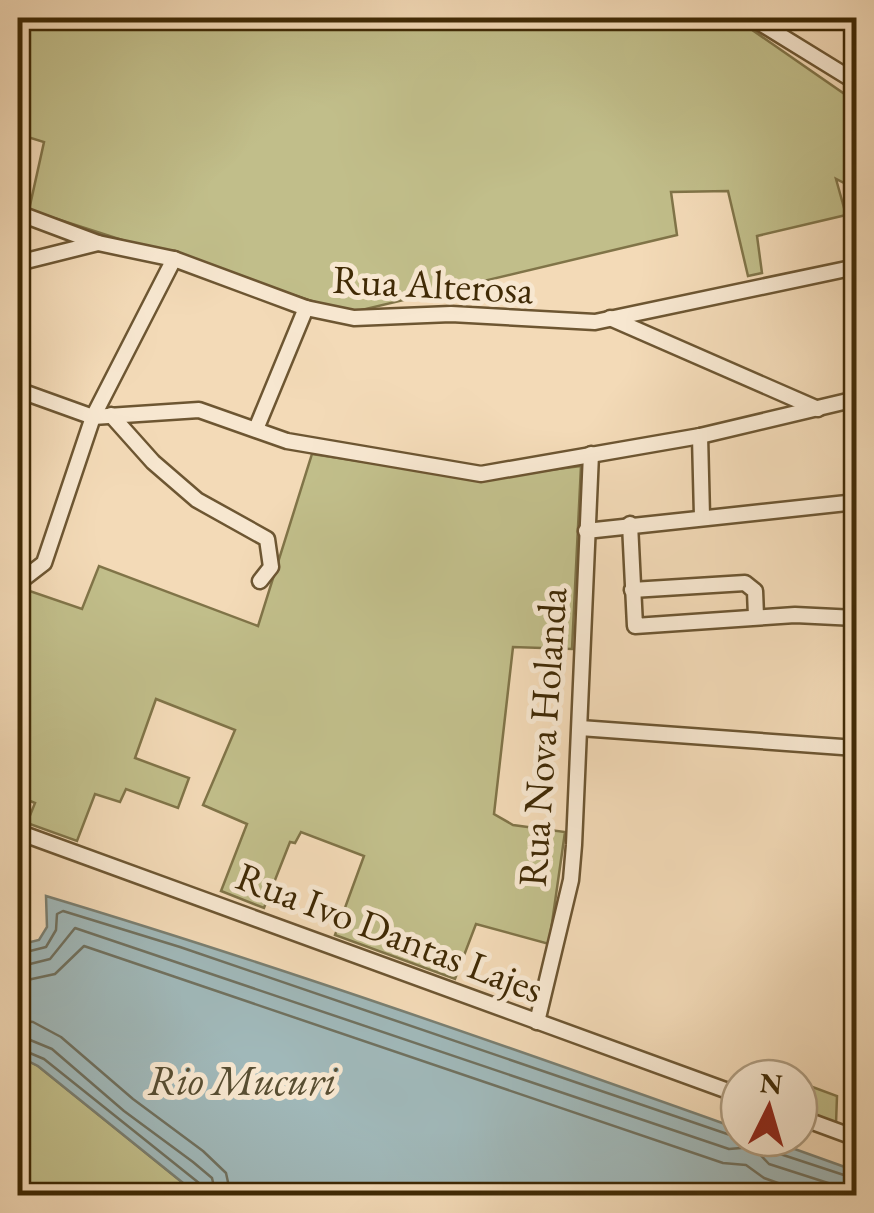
<svg xmlns="http://www.w3.org/2000/svg" width="874" height="1213" font-family="'EB Garamond',serif">
  <style>
    .green { fill: #c1be8a; stroke: #807448; stroke-width: 2.5 }
    .water { fill: #a0b8b9; stroke: #7a7f71; stroke-width: 2.5 }
    .lines { fill: none; stroke-linecap: round; stroke-linejoin: round }
    .shore { stroke: #70715f; stroke-width: 2.5 }
    .street-casing { stroke: #6d5632; stroke-width: 19 }
    .street { stroke: #f7e7d0; stroke-width: 14 }
    .labels { text-anchor: middle; stroke-width: 10; stroke-linejoin: round; paint-order: stroke }
    .street-label { font-size: 40px; fill: #402a05; stroke: #f7e7d0 }
    .water-label { font-size: 42px; font-style: italic; fill: #584e32; stroke: #f7e7d0 }
  </style>
  <rect width="100%" height="100%" fill="#f3dab7"/>
  <filter id="stains"><feTurbulence type="fractalNoise" baseFrequency=".002" numOctaves="4"/><feColorMatrix values="0 0 0 0 .2 0 0 0 0 .09 0 0 0 0 .02 0 0 0 .5 -.17"/></filter>
  <radialGradient id="worn" r=".72"><stop offset=".6" stop-color="#630" stop-opacity="0"/><stop offset="1" stop-color="#630" stop-opacity=".3"/></radialGradient>
  <g class="green">
    <polygon points="18,18 735,18 856,102 856,189 836,179 846,215 757,236 762,273 748,276 728,191 671,192 677,235 349,313 29,210 44,142 18,134"/>
    <polygon points="312,454 479,479 581,466 572,649 513,647 494,814 513,825 565,832 549,944 476,924 455,979 335,935 364,856 301,832 295,843 290,842 264,908 221,891 247,824 203,805 235,730 156,699 135,758 189,778 178,808 126,789 120,802 95,794 77,841 27,823 35,803 18,796 21,588 82,609 99,566 258,626"/>
    <polygon points="18,1056 38,1066 198,1195 18,1195"/>
    <polygon points="799,1082 837,1096 836,1124 799,1110"/>
  </g>
  <path class="water" d="M 46,896 C 279,966 509,1047 739,1129 L 739,1138 L 764,1138 L 856,1171 L 856,1195 L 198,1195 L 38,1066 L 18,1056 L 18,945 L 39,940 L 47,927 Z"/>
  <g class="lines">
    <g class="shore">
      <polyline points="18,954 46,947 56,930 57,914 63,911 180,947 739,1138"/>
      <polyline points="18,967 50,959 75,928 729,1149 753,1147 769,1164 856,1192"/>
      <polyline points="18,982 55,974 84,946 723,1163 746,1165 764,1178 814,1196"/>
      <polyline points="18,1020 33,1022 61,1037 133,1099 203,1151 226,1173 231,1196"/>
      <polyline points="18,1035 52,1049 124,1111 193,1162 212,1178 216,1196"/>
      <polyline points="18,1048 44,1059 199,1183 204,1196"/>
      <polyline points="767,1138 774,1152 856,1179"/>
    </g>
    <g class="street-casing">
      <g id="street">
        <polyline points="752,18 856,82"/>
        <polyline points="848,76 856,62"/>
        <polyline points="18,213 98,243 174,259 306,308 354,318 451,314 595,322 856,267"/>
        <polyline points="18,263 98,243"/>
        <polyline points="610,318 818,409"/>
        <polyline points="18,390 93,417 199,410 287,441 481,474 700,436 856,399"/>
        <polyline points="111,415 153,462 197,500 267,539 271,567 260,581"/>
        <polyline points="256,429 306,308"/>
        <polyline points="700,436 702,516"/>
        <polyline points="630,524 635,626 795,615 856,618"/>
        <polyline points="586,531 856,502"/>
        <polyline points="18,583 44,563 93,417 174,259"/>
        <polyline points="632,590 745,583 755,591 756,616"/>
        <polyline points="580,728 856,748"/>
        <polyline points="18,832 739,1095"/>
        <polyline points="537,1022 571,880 574,845 591,454"/>
        <polyline points="799,1117 856,1138"/>
      </g>
    </g>
    <use href="#street" class="street"/>
  </g>
  <g class="labels">
    <g class="street-label">
      <text transform="translate(433 284) rotate(3)" y="14">Rua Alterosa</text>
      <text transform="translate(542 737) rotate(-86)" y="14">Rua Nova Holanda</text>
      <text transform="translate(390 932) rotate(21)" y="14">Rua Ivo Dantas Lajes</text>
    </g>
    <g class="water-label">
      <text x="242" y="1095">Rio Mucuri</text>
    </g>
  </g>
  <rect width="874" height="1213" fill="none" stroke="#f3dab7" stroke-width="60"/>
  <rect x="20" y="20" width="834" height="1173" fill="none" stroke="#402a05" stroke-width="5"/>
  <rect x="30" y="30" width="814" height="1153" fill="none" stroke="#402a05" stroke-width="2.5"/>
  <g transform="translate(769 1108) rotate(5)"><circle r="48" fill="#f7e7d0" stroke="#ae9b7f" stroke-width="2.5"/>
  <path d="M0-8L18 38L0 25L-18 38Z" fill="#8f2418"/>
  <text y="-15" font-size="28" font-weight="bold" text-anchor="middle" fill="#402a05">N</text>
  </g>
  <rect width="100%" height="100%" filter="url(#stains)"/>
  <rect width="100%" height="100%" fill="url(#worn)"/>
</svg>
